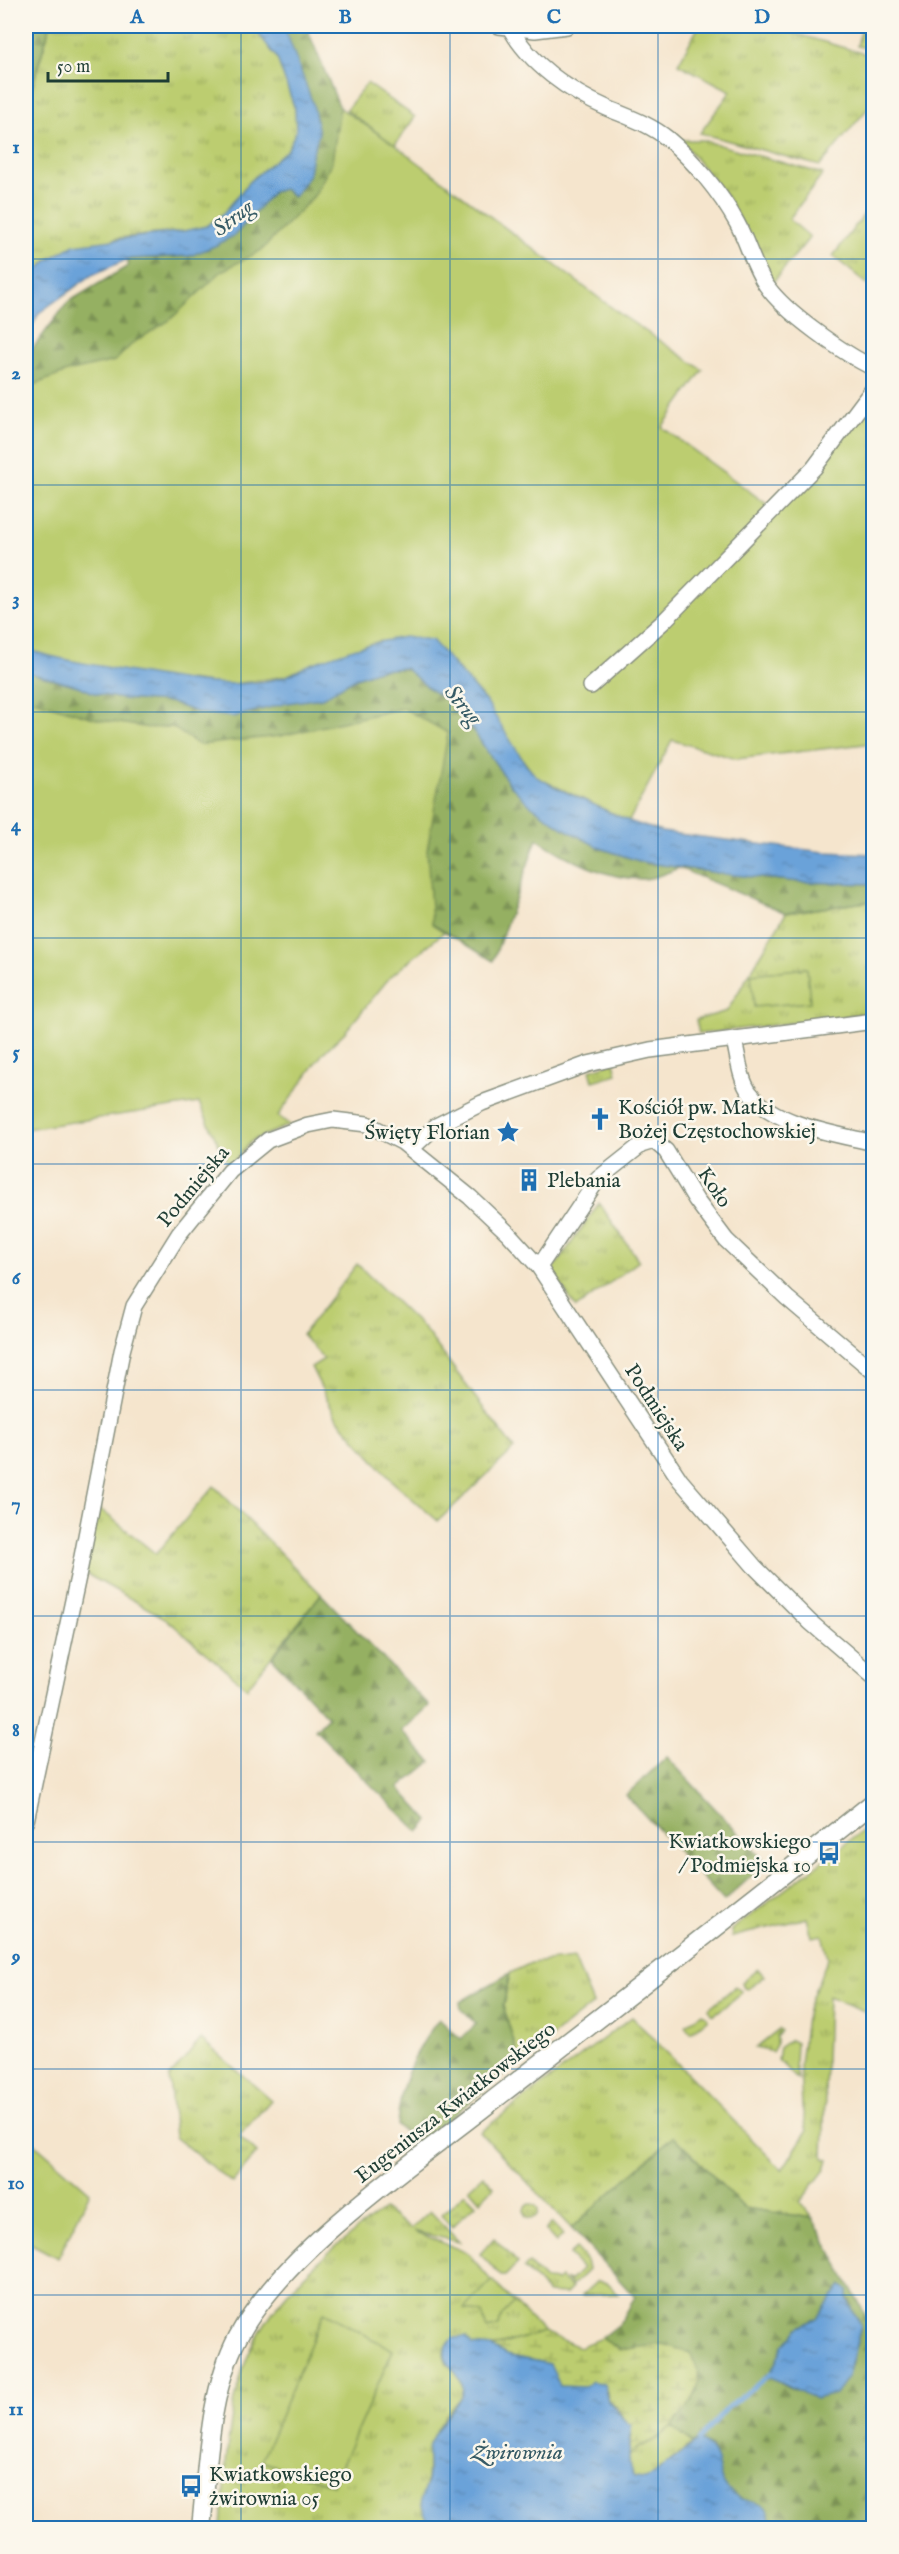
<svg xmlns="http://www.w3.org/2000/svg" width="899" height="2554" font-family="'IM FELL English',serif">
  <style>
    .grass { fill: url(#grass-tufts); stroke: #6e8552; stroke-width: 1.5 }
    .forest { fill: url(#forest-firs); stroke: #5a764b; stroke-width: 1.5; fill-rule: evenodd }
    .wetland { fill: url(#wetland-marsh); stroke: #6e8552; stroke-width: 1.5 }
    .green { fill: #bccd70; stroke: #6e8552; stroke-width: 1.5 }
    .water { fill: url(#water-ripples); stroke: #457086; stroke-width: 1.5 }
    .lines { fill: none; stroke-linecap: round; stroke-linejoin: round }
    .stream { stroke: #6ba2d9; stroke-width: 4.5 }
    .minor-casing { stroke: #8a9180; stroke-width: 18 }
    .tertiary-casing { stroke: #8a9180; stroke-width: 21 }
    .minor { stroke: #fff; stroke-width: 15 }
    .tertiary { stroke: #fff; stroke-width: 18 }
    .grid { fill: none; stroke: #1f6fb2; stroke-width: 1.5; stroke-opacity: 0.55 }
    .labels { text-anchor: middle; stroke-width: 5; stroke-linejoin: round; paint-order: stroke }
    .poi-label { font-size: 21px; fill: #1f3d34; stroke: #fbf7ec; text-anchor: start }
    .street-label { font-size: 21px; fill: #1f3d34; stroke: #fbf7ec }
    .water-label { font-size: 22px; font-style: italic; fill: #365b66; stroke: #fbf7ec }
    .neatline { fill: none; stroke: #1f6fb2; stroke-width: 2 }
    .grid-label { font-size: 20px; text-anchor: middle; font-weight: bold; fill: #1f6fb2 }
  </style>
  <defs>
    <pattern id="grass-tufts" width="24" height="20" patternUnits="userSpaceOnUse" patternTransform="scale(1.5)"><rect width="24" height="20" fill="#bccd70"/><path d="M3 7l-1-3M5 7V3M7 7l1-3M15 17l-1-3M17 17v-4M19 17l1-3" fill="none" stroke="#98a85d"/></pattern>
    <pattern id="forest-firs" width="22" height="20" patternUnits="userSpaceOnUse" patternTransform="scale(1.5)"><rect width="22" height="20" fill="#95b062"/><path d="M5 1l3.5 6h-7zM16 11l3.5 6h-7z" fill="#799052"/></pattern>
    <pattern id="wetland-marsh" width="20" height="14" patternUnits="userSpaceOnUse" patternTransform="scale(1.5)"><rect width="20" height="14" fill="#bccd70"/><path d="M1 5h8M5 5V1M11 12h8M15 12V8" fill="none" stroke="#98a85d"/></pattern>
    <pattern id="water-ripples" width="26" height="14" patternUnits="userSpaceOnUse" patternTransform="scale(1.5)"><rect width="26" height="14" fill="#6ba2d9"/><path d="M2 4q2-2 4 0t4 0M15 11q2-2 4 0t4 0" fill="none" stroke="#5785b1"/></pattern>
  </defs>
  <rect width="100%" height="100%" fill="#fbf7ec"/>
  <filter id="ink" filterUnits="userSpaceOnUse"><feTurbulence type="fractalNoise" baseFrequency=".0167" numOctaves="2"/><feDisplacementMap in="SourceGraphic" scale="12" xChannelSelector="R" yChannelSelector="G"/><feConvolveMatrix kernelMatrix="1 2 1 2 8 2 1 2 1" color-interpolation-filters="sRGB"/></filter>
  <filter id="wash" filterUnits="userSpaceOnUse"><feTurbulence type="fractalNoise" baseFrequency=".008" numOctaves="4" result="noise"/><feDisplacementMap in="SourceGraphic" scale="24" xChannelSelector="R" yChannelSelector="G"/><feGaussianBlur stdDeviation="1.35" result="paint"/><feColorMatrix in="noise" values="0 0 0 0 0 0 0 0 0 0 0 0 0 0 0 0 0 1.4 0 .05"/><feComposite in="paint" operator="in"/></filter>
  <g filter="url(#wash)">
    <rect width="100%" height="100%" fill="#f5e5cd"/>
    <g class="grass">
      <polygon points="50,26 253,26 277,58 295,109 296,131 288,149 250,181 224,213 207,226 184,231 118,238 49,259 26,282 26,109"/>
      <polygon points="699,26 769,26 873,56 873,102 820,166 700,133 731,91 678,64"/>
      <polygon points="862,26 873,26 873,50 857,46"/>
      <polygon points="367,83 415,117 395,145 346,110"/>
      <polygon points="681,140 702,140 823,174 789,219 810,237 773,282 727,197"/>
      <polygon points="873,202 874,284 871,287 833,256"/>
      <polygon points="873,901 873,1013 699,1034 696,1020 727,1011 786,913"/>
      <polygon points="614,1062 617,1074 593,1081 590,1070"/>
      <polygon points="599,1203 639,1261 576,1308 552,1271"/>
      <polygon points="357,1264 425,1330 514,1449 438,1521 394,1483 336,1417 311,1367 324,1359 302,1335"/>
      <polygon points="214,1486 321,1594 247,1688 165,1618 85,1573 99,1508 156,1554"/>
      <polygon points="873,1823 873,2018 862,2010 828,1996 823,2158 828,2160 824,2171 800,2202 813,2218 744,2208 674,2136 571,2228 480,2132 632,2017 782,2170 807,2131 802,2107 800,2064 807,2009 828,1958 822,1935 812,1937 807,1918 732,1937 731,1930"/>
      <polygon points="574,1958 593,2004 520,2062 503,2006 510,1973 531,1963"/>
      <polygon points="758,1969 764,1976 748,1989 744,1988 742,1982"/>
      <polygon points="735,1987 741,1991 740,1994 714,2015 711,2014 709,2008"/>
      <polygon points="702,2013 707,2017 707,2020 690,2033 685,2026"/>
      <polygon points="779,2029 781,2031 776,2036 776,2045 772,2052 755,2048"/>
      <polygon points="201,2039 271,2100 239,2136 257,2153 232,2183 175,2137 169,2078"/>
      <polygon points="483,2175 494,2187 480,2201 469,2188"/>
      <polygon points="465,2193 476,2204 452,2227 441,2215"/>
      <circle cx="531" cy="2211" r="7"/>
      <path d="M 384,2209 L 411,2229 L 430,2211 L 459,2242 L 414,2231 L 468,2253 L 489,2278 L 544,2332 L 492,2347 L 447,2345 L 444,2355 L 447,2364 L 458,2373 L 463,2388 L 460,2399 L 446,2415 L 429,2443 L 427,2480 L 421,2500 L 431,2528 L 221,2528 C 225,2476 227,2420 243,2369 C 266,2300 327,2251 384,2209 Z"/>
      <polygon points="552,2223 563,2235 556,2242 545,2230"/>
      <polygon points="494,2238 518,2263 505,2276 501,2276 480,2254"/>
      <polygon points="576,2249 586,2260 588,2270 572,2286 566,2280 570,2281 582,2269 569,2255"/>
      <polygon points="529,2264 545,2280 557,2281 560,2278 572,2288 566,2294 548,2293 524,2268"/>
      <path d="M 671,2426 L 692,2443 L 646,2480 L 634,2478 C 619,2449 636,2451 655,2439 C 660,2435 665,2430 671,2426 Z"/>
    </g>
    <g class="forest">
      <polygon points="26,26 50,26 32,86 26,85"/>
      <polygon points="284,26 306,26 340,108 332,162 315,195 262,250 222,271 170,320 133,343 115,361 67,372 26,388 26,364 33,348 68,302 128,266 128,259 190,256 259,207 273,192 284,189 293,197 309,175 311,159 319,133"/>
      <path d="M 405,668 L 431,690 L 456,705 L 510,785 L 529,804 L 563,828 L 600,848 L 642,862 L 725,874 L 800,882 L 873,884 L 873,901 L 786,913 L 679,868 C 668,872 654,879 643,879 C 605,879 568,859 537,839 L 493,961 L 432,924 L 427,850 L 447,733 L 403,708 L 281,736 L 199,745 L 172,727 L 149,728 L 100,720 L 26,698 L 26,672 L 78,686 L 95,693 L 122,699 L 169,702 L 199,713 L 322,698 L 354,679 L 378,670 Z"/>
      <polygon points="321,1594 429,1706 402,1731 431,1762 399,1788 429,1821 419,1832 315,1730 328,1717 272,1658"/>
      <polygon points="667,1757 766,1863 724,1901 626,1795"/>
      <path d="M 510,1973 L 503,2006 L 520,2062 L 417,2144 L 397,2125 C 401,2080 412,2055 439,2019 L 461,2039 L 476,2024 L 461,2009 L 460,2002 Z"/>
      <path d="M 674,2136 L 744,2208 L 813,2218 L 873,2329 L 873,2528 L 772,2528 C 771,2495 750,2509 730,2492 C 719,2483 716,2461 712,2448 L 699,2440 L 692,2443 L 671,2426 L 698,2391 L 663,2344 L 620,2350 L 601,2338 L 621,2322 L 635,2297 L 571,2228 ZM 842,2285 L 847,2290 L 847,2298 L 861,2326 L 848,2376 L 794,2390 L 769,2376 L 784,2345 L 798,2328 L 817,2318 Z"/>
    </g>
    <path class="wetland" d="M 544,2332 L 579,2347 L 601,2338 L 620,2350 L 663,2344 L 690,2352 C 693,2360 699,2370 699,2378 C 699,2399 672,2429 654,2440 C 641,2447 638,2445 628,2458 L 632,2435 L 617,2407 L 608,2402 L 607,2391 L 559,2386 L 550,2364 L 506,2355 L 492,2347 Z"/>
    <g class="green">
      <polygon points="340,108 395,145 623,316 703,370 662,427 775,510 873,397 873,743 736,759 672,740 629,821 536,777 508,740 487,703 452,662 379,641 311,664 286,676 227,685 189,680 170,681 60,660 26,649 26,388 67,372 115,361 133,343 170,320 222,271 262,250 315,195 332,162"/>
      <polygon points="26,698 100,720 149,728 172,727 199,745 281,736 403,708 448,733 427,850 432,924 444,932 390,977 345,1032 323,1053 278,1116 290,1125 253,1140 229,1166 199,1103 26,1129"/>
      <polygon points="807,968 810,1002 754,1007 751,974"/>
      <polygon points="790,2040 796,2043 795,2063 798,2080 778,2060 780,2047"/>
      <polygon points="33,2142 90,2192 58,2258 26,2241 26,2166"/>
      <polygon points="492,2280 514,2303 501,2316 499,2326 487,2329 482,2314 464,2309"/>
      <polygon points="597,2281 608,2283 619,2294 582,2295"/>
      <polygon points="324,2312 393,2350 333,2485 261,2461"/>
    </g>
    <g class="water">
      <polygon points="253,26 284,26 313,104 319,133 311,159 309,175 294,197 284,189 273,192 235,235 217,245 190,256 128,259 92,275 39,313 26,339 26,282 49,259 74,245 184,231 207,226 224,213 250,181 288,149 296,131 295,109 277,58"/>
      <path d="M 404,637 L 432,640 L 487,703 L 526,765 L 537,777 L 555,787 L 629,821 L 662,832 L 824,852 L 873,854 L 873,884 L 800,882 L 725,874 L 642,862 L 600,848 L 563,828 L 529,804 L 510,785 L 456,705 L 431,690 L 405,668 L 378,670 L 354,679 L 322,698 L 287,703 L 233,717 L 199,713 L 169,702 L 122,699 L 94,693 L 78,686 L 26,672 L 26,649 C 55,659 84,663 115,669 C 166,678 236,693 287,676 C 295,673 303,667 311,664 C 341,652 373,642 404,637 Z"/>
      <polygon points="841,2285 847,2290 847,2298 861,2326 848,2376 835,2394 815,2399 769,2376 784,2345 798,2328 817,2318"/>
      <path d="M 466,2337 L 472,2345 L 492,2347 L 506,2355 L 550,2364 L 560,2386 L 585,2387 L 591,2381 L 604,2384 L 608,2402 C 619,2408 620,2420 631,2425 C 632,2445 624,2460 634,2478 L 646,2479 L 699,2440 C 727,2458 712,2470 728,2490 C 746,2510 771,2492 772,2528 L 431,2528 C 427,2520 423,2512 421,2503 C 420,2495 426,2488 427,2481 C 430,2469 426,2455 429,2444 C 435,2428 453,2412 460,2398 C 474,2371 427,2367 453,2338 Z"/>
    </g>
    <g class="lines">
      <polyline class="stream" points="699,2440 729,2406 772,2373"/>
    </g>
  </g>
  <g filter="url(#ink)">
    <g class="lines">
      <g class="minor-casing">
        <g id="minor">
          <polyline points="499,26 535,30 567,26"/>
          <path d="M 510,28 C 530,64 570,92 607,108 C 628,117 650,124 668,139 C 694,161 720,192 737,223 C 748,243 753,266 766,285 C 784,312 844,354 874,368"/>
          <polyline points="591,686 663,622 814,468 874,388"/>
          <path d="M 734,1040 C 738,1056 740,1080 750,1093 C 773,1125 837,1134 874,1143"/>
          <polyline points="411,1149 436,1126 482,1103 588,1064 650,1050 874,1021"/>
          <polyline points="539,1267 598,1179 641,1145 654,1141 666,1151 696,1200 726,1240 787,1298 874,1372"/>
          <polyline points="26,1821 79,1572 122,1351 134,1306 179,1234 230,1171 268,1140 308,1125 333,1120 367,1124 402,1142 470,1197 508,1233 539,1267 680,1480 754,1566 810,1622 874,1677"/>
        </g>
      </g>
      <g class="tertiary-casing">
        <path id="tertiary" d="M 201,2528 C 208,2466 208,2393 238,2337 C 284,2251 409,2166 487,2105 C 616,2005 746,1905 874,1802"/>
      </g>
      <use href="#minor" class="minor"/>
      <use href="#tertiary" class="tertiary"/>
    </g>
  </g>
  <path class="grid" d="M 241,26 L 241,2528M 450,26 L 450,2528M 658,26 L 658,2528M 26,259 L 874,259M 26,485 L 874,485M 26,712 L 874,712M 26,938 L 874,938M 26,1164 L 874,1164M 26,1390 L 874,1390M 26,1616 L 874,1616M 26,1842 L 874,1842M 26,2069 L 874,2069M 26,2295 L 874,2295"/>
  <defs>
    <g id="church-bare" transform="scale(1.8)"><path d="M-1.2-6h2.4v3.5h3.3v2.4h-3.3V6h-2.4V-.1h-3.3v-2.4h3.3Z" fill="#1f6fb2" stroke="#fbf7ec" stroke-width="2.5" paint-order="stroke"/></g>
    <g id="sight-bare" transform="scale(1.8)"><path d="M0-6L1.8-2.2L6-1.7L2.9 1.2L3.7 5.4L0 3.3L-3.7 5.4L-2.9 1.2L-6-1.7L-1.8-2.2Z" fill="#1f6fb2" stroke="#fbf7ec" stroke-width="2.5" paint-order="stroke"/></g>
    <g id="building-bare" transform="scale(1.8)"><path d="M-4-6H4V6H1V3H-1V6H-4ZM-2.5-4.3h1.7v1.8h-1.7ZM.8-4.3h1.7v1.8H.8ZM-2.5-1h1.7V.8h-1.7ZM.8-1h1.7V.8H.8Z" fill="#1f6fb2" stroke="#fbf7ec" stroke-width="2.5" paint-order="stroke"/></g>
    <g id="bus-bare" transform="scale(1.8)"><path d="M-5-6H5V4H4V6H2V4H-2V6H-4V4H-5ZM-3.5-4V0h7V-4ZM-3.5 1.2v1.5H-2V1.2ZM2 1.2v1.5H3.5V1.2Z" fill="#1f6fb2" stroke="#fbf7ec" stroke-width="2.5" paint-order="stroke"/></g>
  </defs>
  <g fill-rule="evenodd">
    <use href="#church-bare" x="600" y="1119"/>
    <use href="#sight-bare" x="508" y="1132"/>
    <use href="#building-bare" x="529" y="1180"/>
    <use href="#bus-bare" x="829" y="1853"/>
    <use href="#bus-bare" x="191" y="2486"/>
  </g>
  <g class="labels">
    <g class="poi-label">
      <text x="618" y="1114">Kościół pw. Matki<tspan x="618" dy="24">Bożej Częstochowskiej</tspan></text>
      <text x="490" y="1139" text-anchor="end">Święty Florian</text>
      <text x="547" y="1187">Plebania</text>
      <text x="811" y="1848" text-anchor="end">Kwiatkowskiego<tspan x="811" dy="24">/ Podmiejska 10</tspan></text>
      <text x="209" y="2481">Kwiatkowskiego<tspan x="209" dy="24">żwirownia 05</tspan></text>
    </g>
    <g class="street-label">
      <text transform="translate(193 1186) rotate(-50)" y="7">Podmiejska</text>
      <text transform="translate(715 1187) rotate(56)" y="7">Koło</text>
      <text transform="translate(657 1407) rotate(57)" y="7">Podmiejska</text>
      <text transform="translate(455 2102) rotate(-38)" y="7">Eugeniusza Kwiatkowskiego</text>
    </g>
    <g class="water-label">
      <text transform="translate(232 217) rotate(-38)" y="8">Strug</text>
      <text transform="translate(464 704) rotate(49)" y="8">Strug</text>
      <text x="517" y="2459">Żwirownia</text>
    </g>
  </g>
  <rect width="899" height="2554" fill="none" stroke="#fbf7ec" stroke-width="66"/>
  <path d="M48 72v9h120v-9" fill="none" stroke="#1f3d34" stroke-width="3"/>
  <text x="57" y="72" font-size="18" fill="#1f3d34" stroke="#fbf7ec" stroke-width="4.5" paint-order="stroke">50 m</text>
  <rect x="33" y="33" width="833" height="2488" class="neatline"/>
  <g class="grid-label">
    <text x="137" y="23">A</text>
    <text x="345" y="23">B</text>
    <text x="554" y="23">C</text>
    <text x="762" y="23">D</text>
    <text x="16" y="153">1</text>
    <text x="16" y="379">2</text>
    <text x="16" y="605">3</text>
    <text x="16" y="831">4</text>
    <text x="16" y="1058">5</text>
    <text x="16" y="1284">6</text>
    <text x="16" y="1510">7</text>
    <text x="16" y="1736">8</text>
    <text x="16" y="1962">9</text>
    <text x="16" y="2189">10</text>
    <text x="16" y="2415">11</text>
  </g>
</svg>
